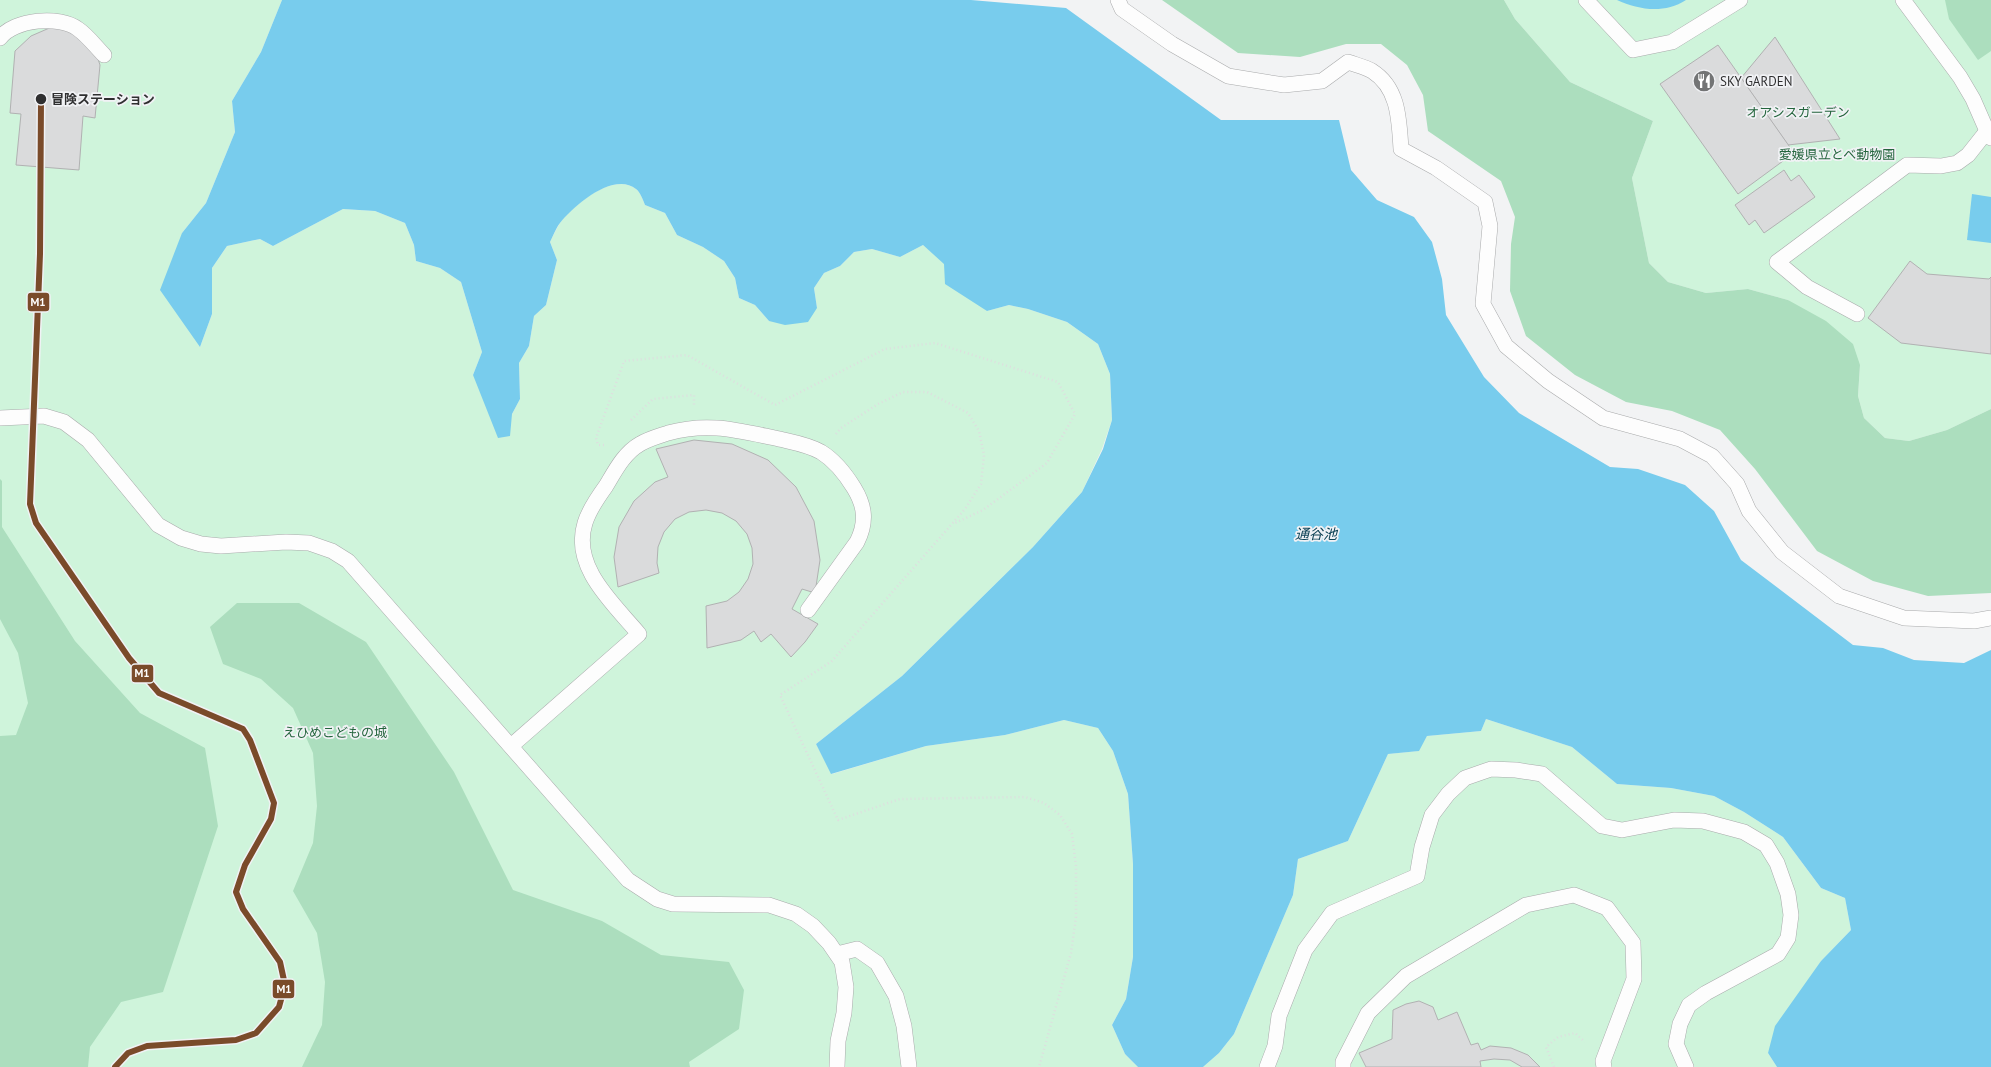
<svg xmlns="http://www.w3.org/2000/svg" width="1991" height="1067" font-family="'PT Sans','Noto Sans JP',sans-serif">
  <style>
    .green { fill: #cff4db }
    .forest { fill: #acdebe }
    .water { fill: #78cced }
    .building { fill: #dadbdc; stroke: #b1b1b2 }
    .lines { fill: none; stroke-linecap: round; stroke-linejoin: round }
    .lane-casing { stroke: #a9aaab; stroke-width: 16 }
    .path { stroke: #dededf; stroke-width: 2.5; stroke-dasharray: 1 3; stroke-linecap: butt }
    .lane { stroke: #fdfdfd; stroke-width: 15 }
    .metro-1-casing { stroke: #f1f2f5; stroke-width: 9 }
    .metro-1 { stroke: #7a4b2a; stroke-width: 6 }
    .stop-dot { fill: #2f2f30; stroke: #f1f2f5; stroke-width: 1.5 }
    .labels { text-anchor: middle; stroke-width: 3.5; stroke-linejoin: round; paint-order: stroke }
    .poi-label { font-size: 13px; fill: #2f2f30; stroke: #f1f2f5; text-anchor: start }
    .stop-label { font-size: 13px; font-weight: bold; fill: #2f2f30; stroke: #f1f2f5; text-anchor: start }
    .park-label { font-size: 13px; fill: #24653d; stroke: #f1f2f5 }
    .water-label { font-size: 14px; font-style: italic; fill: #0e4255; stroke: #f1f2f5 }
    .line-badge { stroke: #f1f2f5; stroke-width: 1.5 }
    .badge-label { font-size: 11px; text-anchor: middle; font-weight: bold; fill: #fff }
  </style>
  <rect width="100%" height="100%" fill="#f2f3f4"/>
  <g class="green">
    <path d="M 0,0 L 282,0 L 261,52 L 232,101 L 235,132 L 206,203 L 182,233 L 200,347 L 212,314 L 212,268 L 227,246 L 260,239 L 273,246 L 343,209 L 375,211 L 405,223 L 414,245 L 416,261 L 440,268 L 461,282 L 482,352 L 473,375 L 512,414 L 520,399 L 519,363 L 529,346 L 534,316 L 546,305 L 557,260 L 550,242 C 553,236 556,229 560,223 C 573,205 614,171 636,189 C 640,192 643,200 645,205 L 665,213 L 677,235 L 703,247 L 724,261 L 735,278 L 739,298 L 755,305 L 769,321 L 817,308 L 814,288 L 824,273 L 840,266 L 854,252 L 872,249 L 900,257 L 923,245 L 945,264 L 987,311 L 1009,305 L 1028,309 L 1067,322 L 1098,344 L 1110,374 L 1112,420 L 1102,449 L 1082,492 L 1033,547 L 902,676 L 816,744 L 832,774 L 926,746 L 1005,735 L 1064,720 L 1098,728 L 1113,751 L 1128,794 L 1133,864 L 1133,957 L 1126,999 L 1112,1025 L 1125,1054 L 1138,1067 L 0,1067 Z"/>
    <polygon points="1504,0 1991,0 1991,409 1947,430 1909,441 1885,438 1864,418 1858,396 1860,365 1788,300 1748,289 1706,293 1668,282 1649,263 1632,178 1653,121 1570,82 1515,19"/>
    <polygon points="1486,719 1572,747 1617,784 1671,788 1714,796 1744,812 1783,837 1821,888 1845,898 1851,930 1821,961 1768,1053 1777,1067 1203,1067 1219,1053 1234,1034 1293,895 1298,859 1348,841 1388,754 1418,751 1427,736 1481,731"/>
  </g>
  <g class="forest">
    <polygon points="1162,0 1504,0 1515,19 1570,82 1653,121 1632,178 1649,263 1668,282 1706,293 1748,289 1788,300 1826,321 1853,344 1860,365 1858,396 1864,418 1885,438 1909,441 1947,430 1991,409 1991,593 1928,596 1873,581 1817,551 1755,469 1720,430 1672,411 1626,402 1575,375 1526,336 1510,291 1511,244 1515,217 1501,181 1428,131 1423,95 1407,65 1381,44 1346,44 1300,57 1238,53"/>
    <polygon points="1945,0 1991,0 1991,51 1978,60 1949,19"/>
    <polygon points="0,479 2,481 2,527 75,641 140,713 205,748 218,826 163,992 121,1002 90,1047 88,1067 0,1067 0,736 16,735 28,703 18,653 0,619"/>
    <polygon points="237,603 299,603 366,642 454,772 513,890 602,921 661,955 729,962 744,990 739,1029 689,1062 690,1067 302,1067 322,1025 325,982 317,933 293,891 313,843 317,806 313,753 293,708 261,679 223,664 210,627"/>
  </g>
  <g class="water">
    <path d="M 282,0 L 971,0 L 1066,8 L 1221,120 L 1339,120 L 1351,170 L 1377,200 L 1414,217 L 1432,242 L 1442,279 L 1446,315 L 1484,377 L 1519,413 L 1610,467 L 1638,469 L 1685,485 L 1714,511 L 1741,560 L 1853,645 L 1883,648 L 1914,660 L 1964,663 L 1991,650 L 1991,1067 L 1777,1067 L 1768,1053 L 1775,1026 L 1821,961 L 1851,930 L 1845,898 L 1821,888 L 1783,837 L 1744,812 L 1714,796 L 1671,788 L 1617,784 L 1572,747 L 1486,719 L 1481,731 L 1427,736 L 1419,751 L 1388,754 L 1348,841 L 1298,859 L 1293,895 L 1234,1034 L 1219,1053 L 1203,1067 L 1138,1067 L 1125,1054 L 1112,1025 L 1126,999 L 1133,957 L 1133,864 L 1128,794 L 1113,751 L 1098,728 L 1064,720 L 1005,735 L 926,746 L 831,774 L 816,744 L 902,676 L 1033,547 L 1082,492 L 1103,449 L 1112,420 L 1110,374 L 1098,344 L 1067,322 L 1028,309 L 1009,305 L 987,311 L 945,284 L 944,264 L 923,245 L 900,257 L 872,249 L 854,252 L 840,266 L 824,273 L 814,288 L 817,308 L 808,322 L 785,325 L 769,321 L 755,305 L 739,298 L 735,278 L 724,261 L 703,247 L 677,235 L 665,213 L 645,205 C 643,200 640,192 636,189 C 614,171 574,205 560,223 C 556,228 553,236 550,242 L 557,260 L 546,305 L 534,316 L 529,346 L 519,363 L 520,399 L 512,414 L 510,436 L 498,438 L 473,375 L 482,352 L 461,282 L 440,268 L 416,261 L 414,245 L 405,223 L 375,211 L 343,209 L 273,246 L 260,239 L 227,246 L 212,268 L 212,314 L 200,347 L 160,290 L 182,233 L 206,203 L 235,132 L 232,101 L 261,52 Z"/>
    <path d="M 1617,0 L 1686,0 C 1664,14 1639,10 1617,0 Z"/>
    <polygon points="1972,194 1991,197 1991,243 1967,240"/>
  </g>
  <g class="building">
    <polygon points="54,26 76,30 96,53 100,65 95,118 83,116 79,170 16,165 21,114 10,113 15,51 31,36"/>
    <polygon points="1775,37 1840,139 1788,145 1741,78"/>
    <polygon points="1718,45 1794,153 1738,194 1660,84"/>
    <polygon points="1784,170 1791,181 1799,175 1815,197 1764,233 1755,220 1749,225 1735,205"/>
    <polygon points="1910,261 1927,274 1989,279 1991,277 1991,354 1901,343 1868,318"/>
    <polygon points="694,440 732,444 768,460 796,487 814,521 820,560 815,593 802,589 792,609 818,624 805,642 791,657 771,634 761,642 754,631 741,640 707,648 706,606 727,601 739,592 748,579 753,564 752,548 747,534 736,521 722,513 706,510 689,512 675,519 664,532 658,547 657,563 659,573 618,587 614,557 619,527 634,501 655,482 668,477 656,449"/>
    <polygon points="1419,1001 1433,1007 1438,1020 1457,1012 1471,1045 1478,1043 1481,1050 1490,1046 1511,1048 1528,1055 1540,1067 1522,1067 1510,1060 1494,1059 1480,1061 1481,1067 1366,1067 1359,1053 1392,1039 1393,1010 1406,1004"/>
  </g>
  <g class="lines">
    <g class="lane-casing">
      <g id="lane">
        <path d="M 1118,0 L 1122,9 L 1172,44 L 1228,76 L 1284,85 L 1322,81 L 1348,62 C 1356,65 1366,67 1372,71 C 1399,88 1399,120 1401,149 L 1436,168 L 1485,202 L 1490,226 L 1483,304 L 1506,346 L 1548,381 L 1603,418 L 1680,439 L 1712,456 L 1737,484 L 1749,511 L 1782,552 L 1839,596 L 1904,618 L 1974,621 L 1991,618"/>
        <polyline points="1586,0 1633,50 1672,42 1740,0"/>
        <polyline points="1903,0 1960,77 1973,99 1987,131"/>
        <path d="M 0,38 C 14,19 60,15 78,29 C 88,36 96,47 104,55"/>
        <polyline points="1857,314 1807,287 1777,262 1907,165 1941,166 1957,163 1968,155 1987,131 1991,138"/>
        <polyline points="0,418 44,416 64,422 88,440 158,525 181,538 201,544 221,546 286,542 309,543 332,551 348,561 628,880 657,899 673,904 769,905 796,914 813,926 829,943 842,962 846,987 844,1013 838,1041 837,1067"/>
        <path d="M 511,746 L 639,634 C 614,604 571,567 585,523 C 589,510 598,497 606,486 C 615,471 624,453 640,444 C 648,439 659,436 668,433 C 707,422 736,430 775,438 C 791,442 807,444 821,452 C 834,460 846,475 854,488 C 865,506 867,522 857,542 L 808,610"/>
        <polyline points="837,954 857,949 877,963 896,996 904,1026 909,1067"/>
        <polyline points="1267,1067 1275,1046 1279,1016 1305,950 1332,913 1417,876 1422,847 1432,815 1448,794 1465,778 1491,769 1516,770 1542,774 1602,826 1622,830 1674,820 1703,821 1744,832 1766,845 1777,863 1788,894 1791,915 1788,938 1778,954 1706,993 1689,1005 1680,1024 1676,1044 1686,1067"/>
        <polyline points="1343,1067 1343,1062 1368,1013 1406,976 1526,905 1574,895 1607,908 1633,943 1634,979 1603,1061 1604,1067"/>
      </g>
    </g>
    <g class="path">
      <polyline points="631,420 653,399 694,395 694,405"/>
      <polyline points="836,434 841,428 878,404 903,392 927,392 968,413 979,431 984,455 981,484 965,509 832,661 780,695 838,820 900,799 1025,797 1044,803 1060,815 1072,834 1076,866 1076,917 1071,953 1039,1067"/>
      <polyline points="604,445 598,445 596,438 624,361 687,355 775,405 885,349 935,343 1058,382 1075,414 1047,463 983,510 953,524"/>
      <polyline points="1554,1067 1546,1047 1558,1037 1575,1033 1585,1042"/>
    </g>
    <use href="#lane" class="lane"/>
    <g class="metro-1-casing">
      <polyline id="metro-1" points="41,99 40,254 30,504 36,523 129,658 159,693 243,729 250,740 274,803 271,819 245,865 236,892 243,909 280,962 285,985 279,1007 256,1033 236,1040 147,1046 128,1053 115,1067"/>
    </g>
    <use href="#metro-1" class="metro-1"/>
  </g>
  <defs>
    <g id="restaurant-disc" transform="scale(1.15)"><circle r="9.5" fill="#737475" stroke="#f1f2f5"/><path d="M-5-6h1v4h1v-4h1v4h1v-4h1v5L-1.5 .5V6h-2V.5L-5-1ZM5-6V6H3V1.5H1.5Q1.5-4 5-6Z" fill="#fff"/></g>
  </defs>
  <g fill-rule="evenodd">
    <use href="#restaurant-disc" x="1704" y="81"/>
  </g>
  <circle class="stop-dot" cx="41" cy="99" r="6"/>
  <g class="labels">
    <g class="poi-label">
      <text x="1720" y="86">SKY GARDEN</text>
    </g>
    <g class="stop-label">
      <text x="51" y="104">冒険ステーション</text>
    </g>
    <g class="park-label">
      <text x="1798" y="117">オアシスガーデン</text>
      <text x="1837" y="159">愛媛県立とべ動物園</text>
      <text x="335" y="737">えひめこどもの城</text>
    </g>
    <g class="water-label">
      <text x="1316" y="539">通谷池</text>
    </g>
  </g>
  <g class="line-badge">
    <rect x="27" y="292" width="23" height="20" rx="4" fill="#7a4b2a"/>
    <rect x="131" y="664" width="23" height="19" rx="4" fill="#7a4b2a"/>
    <rect x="272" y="979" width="23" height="20" rx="4" fill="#7a4b2a"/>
  </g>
  <g class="badge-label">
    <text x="38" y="306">M1</text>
    <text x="142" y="677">M1</text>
    <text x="284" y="993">M1</text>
  </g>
</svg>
